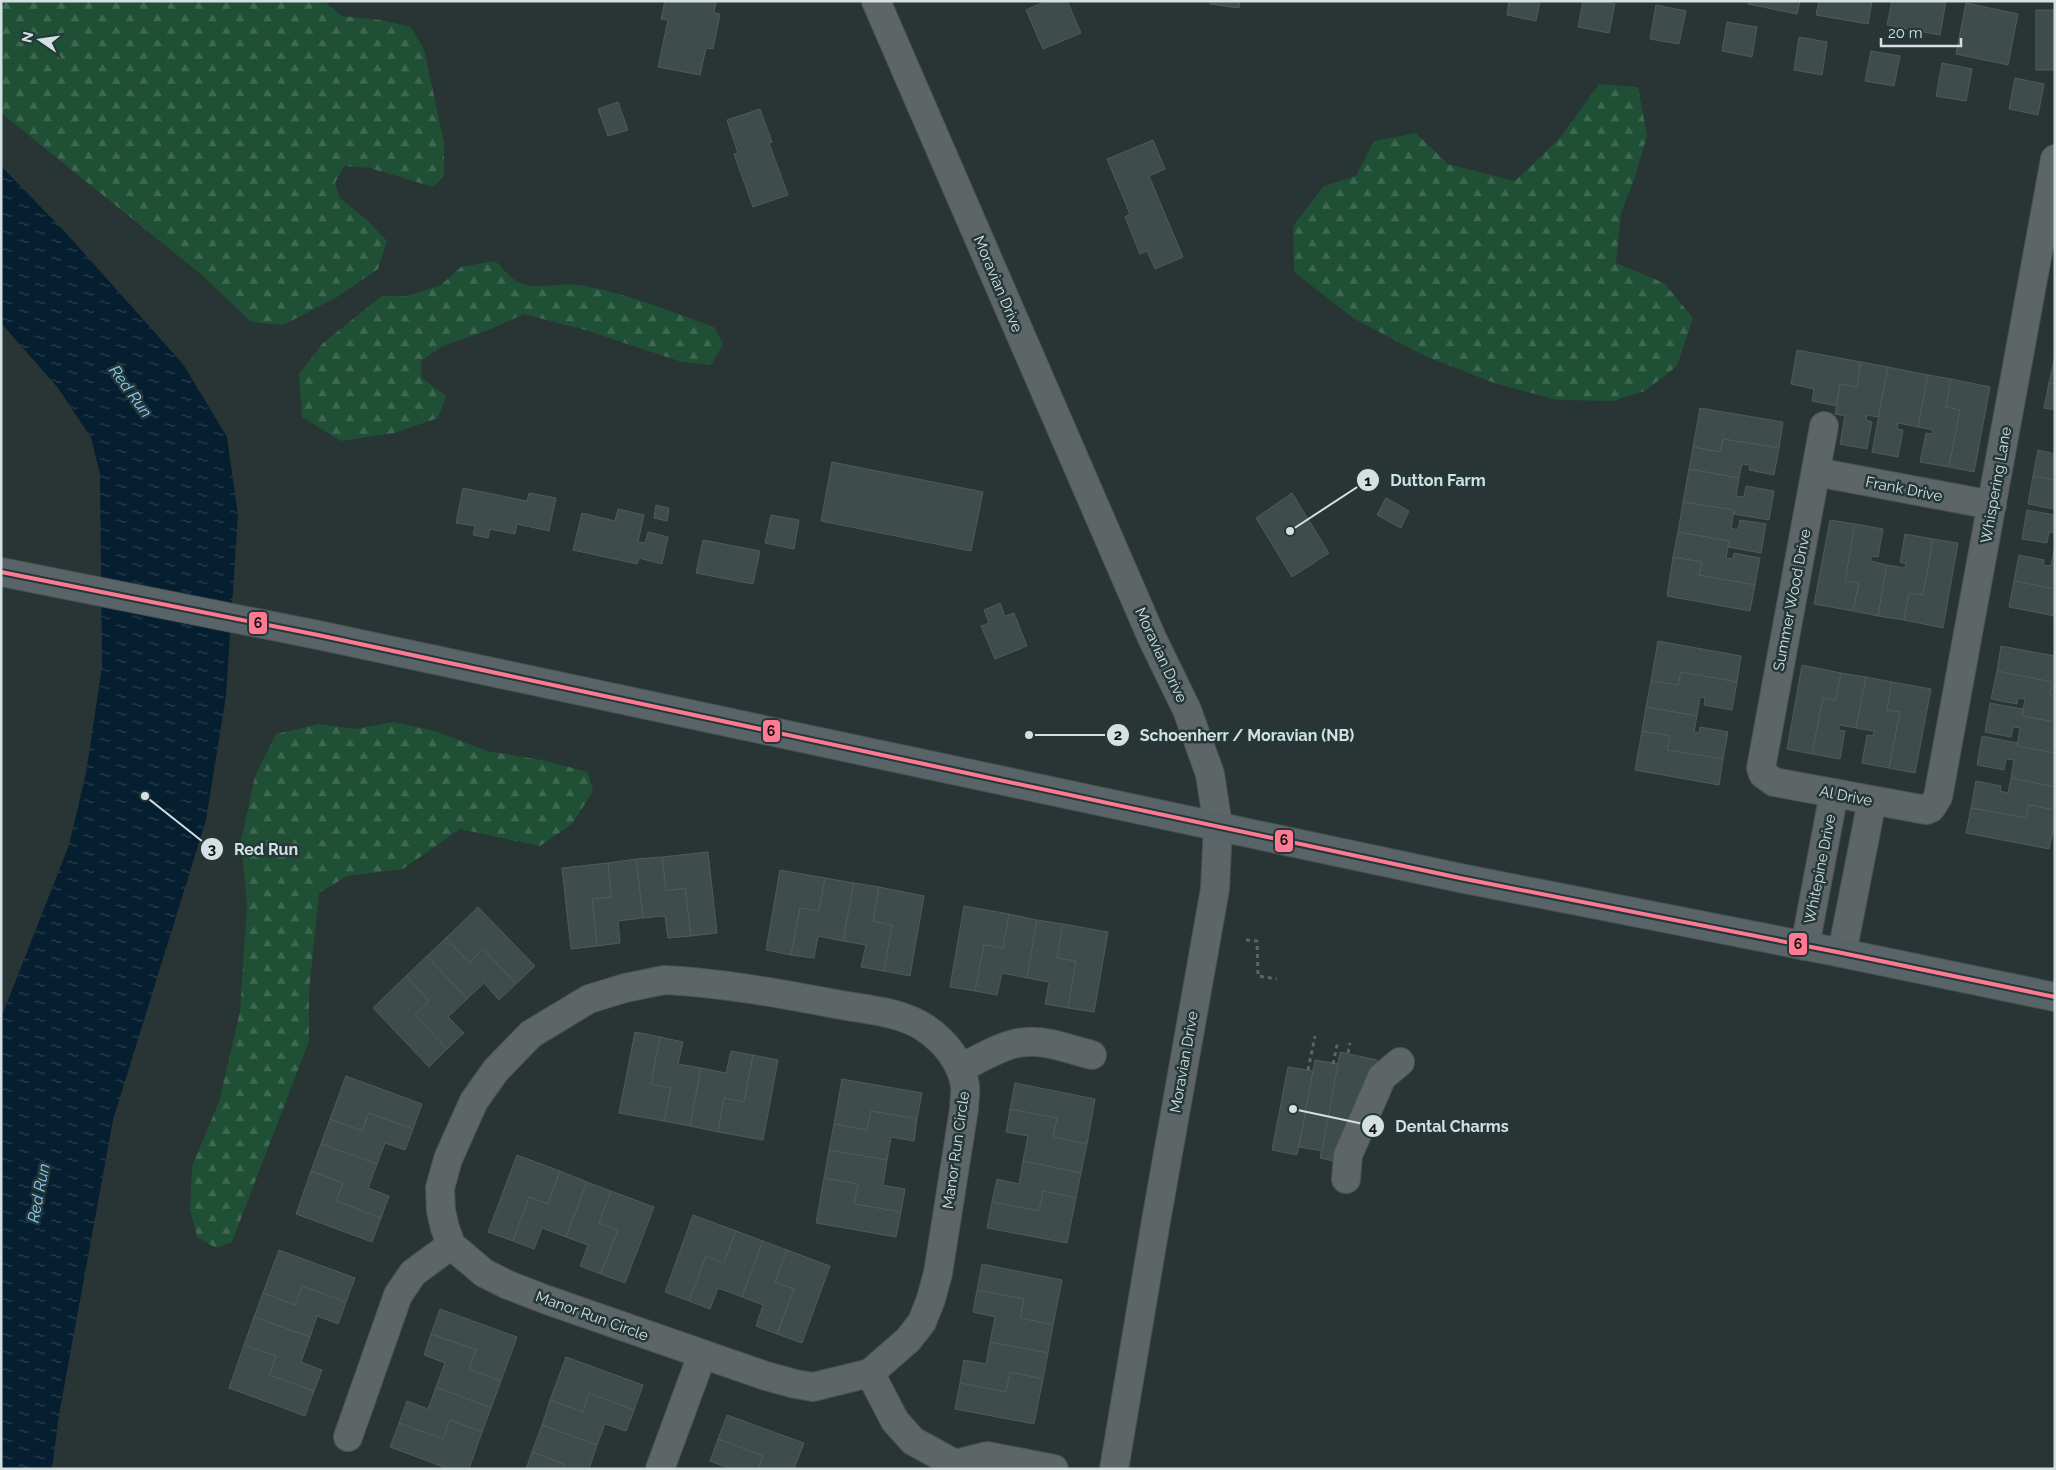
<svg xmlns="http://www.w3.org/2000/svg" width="2056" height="1470" font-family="Raleway,sans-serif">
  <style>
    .forest { fill: url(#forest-firs) }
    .water { fill: url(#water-ripples) }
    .building { fill: #3e4c4a; stroke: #515a59 }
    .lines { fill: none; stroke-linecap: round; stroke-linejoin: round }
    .minor-casing { stroke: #485253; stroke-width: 30 }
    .major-casing { stroke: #485253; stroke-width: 30 }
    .path { stroke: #5d6464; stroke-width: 3; stroke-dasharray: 4 4; stroke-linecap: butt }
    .minor { stroke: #5d6566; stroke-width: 28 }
    .major { stroke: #586467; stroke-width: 28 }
    .bus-1-casing { stroke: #243839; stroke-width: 8 }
    .bus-1 { stroke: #fe7a93; stroke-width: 4 }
    .labels { text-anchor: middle; stroke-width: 5; stroke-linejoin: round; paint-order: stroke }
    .street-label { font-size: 15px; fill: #d4e0e1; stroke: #243839 }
    .water-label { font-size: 16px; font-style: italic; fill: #90cdfe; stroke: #243839 }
    .leader { fill: none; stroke: #d4e0e1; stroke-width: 2 }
    .callout-dot { fill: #d4e0e1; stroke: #243839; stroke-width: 2 }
    .mark-label { font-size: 15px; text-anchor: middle; font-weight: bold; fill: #111 }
    .callout-label { font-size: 16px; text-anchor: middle; font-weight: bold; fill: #d4e0e1; stroke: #243839; stroke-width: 5; stroke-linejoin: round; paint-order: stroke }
    .line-badge { stroke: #243839; stroke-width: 2 }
    .pale-badge-label { font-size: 14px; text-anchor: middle; font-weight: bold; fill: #111 }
  </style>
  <defs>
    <pattern id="forest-firs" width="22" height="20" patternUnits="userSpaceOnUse" patternTransform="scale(1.25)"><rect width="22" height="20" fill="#1f4f35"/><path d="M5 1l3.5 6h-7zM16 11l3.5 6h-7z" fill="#3f6852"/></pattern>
    <pattern id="water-ripples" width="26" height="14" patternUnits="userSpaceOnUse" patternTransform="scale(1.25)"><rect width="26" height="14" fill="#061f30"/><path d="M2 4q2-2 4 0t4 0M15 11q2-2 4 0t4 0" fill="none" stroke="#293f4e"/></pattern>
  </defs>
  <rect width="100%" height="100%" fill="#293434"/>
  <g class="forest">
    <polygon points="1,1 324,1 342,16 381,20 411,27 424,49 444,142 444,176 433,187 370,168 344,166 335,183 340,198 367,220 387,241 378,269 337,297 283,325 251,322 202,275 1,113"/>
    <polygon points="1599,84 1638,87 1647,135 1635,177 1621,213 1616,263 1664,283 1693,318 1677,366 1645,391 1613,401 1557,400 1494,383 1425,356 1353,318 1294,272 1293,226 1324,186 1356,176 1374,141 1416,133 1448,164 1515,181 1560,138"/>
    <path d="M 495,261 C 502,267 510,278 518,282 C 537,291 559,282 579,285 C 625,293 670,311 714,327 L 723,344 L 711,365 L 682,362 L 585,330 L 524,314 L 491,329 L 443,346 L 421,361 L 422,378 L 446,396 L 438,418 L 394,433 L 341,441 L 302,417 L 299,374 L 323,343 L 382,296 L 407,296 L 441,285 L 461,267 Z"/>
    <polygon points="393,722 435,731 487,751 542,760 588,772 593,791 572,824 540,846 460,829 403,869 347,876 319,893 309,992 309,1041 232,1242 216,1248 197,1237 190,1209 192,1166 219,1102 240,1011 247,905 241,841 255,776 276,734 319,724 355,729"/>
  </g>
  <polygon class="water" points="1,166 67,234 183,364 227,437 238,515 226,696 206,820 113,1120 59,1415 52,1469 1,1469 1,1018 69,845 86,773 102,667 100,474 91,438 58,388 1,323"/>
  <g class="building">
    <polygon points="665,1 716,1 714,13 720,14 713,49 706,48 700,75 658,67 668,20 661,19"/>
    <polygon points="1067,1 1081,33 1043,49 1026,10 1046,1"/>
    <polygon points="1210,1 1240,1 1239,8 1210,4"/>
    <polygon points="1509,1 1540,1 1536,21 1507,15"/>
    <polygon points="1583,1 1603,1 1615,4 1609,33 1578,27"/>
    <polygon points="1748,1 1800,1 1797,14 1748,4"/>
    <polygon points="1819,1 1872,1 1868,24 1816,15"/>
    <polygon points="1892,1 1946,1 1940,35 1887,25"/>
    <polygon points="1966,3 2018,14 2008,65 1956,54"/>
    <polygon points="1656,5 1686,11 1679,44 1650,39"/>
    <rect x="2036" y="10" width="19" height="60"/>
    <polygon points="1727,22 1757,27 1752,57 1722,51"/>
    <polygon points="1799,37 1827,42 1822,75 1794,70"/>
    <polygon points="1871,51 1900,56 1894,86 1865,81"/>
    <polygon points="1942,63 1972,69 1966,101 1936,96"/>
    <polygon points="2015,78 2044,84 2038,115 2009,109"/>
    <polygon points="618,102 628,130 608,136 598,109"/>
    <polygon points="760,109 772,142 769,143 788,195 753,207 734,154 738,153 727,120"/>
    <polygon points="1153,140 1165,169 1149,176 1183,257 1155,269 1147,251 1140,254 1125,217 1130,214 1107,159"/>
    <polygon points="1797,350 1861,362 1857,387 1840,384 1836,406 1812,401 1814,389 1791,384"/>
    <polygon points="2055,356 2055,384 2049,383"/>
    <polygon points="1861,362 1888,367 1878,417 1867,415 1866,420 1872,422 1867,449 1840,444 1845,416 1835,414 1840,384 1857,387"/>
    <polygon points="1888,367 1928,375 1918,427 1898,423 1897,429 1903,430 1898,457 1872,452"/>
    <polygon points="1928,375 1951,379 1946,407 1960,410 1949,467 1920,462 1926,433 1932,434 1933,430 1918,427"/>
    <polygon points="1951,379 1990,387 1974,472 1949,467 1960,410 1946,407"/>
    <polygon points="2049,383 2055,384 2055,410 2044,408"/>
    <polygon points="1700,408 1783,422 1779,448 1723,439 1720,452 1693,447"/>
    <polygon points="1723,439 1779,448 1774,475 1749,470 1750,465 1742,464 1739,478 1689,469 1693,447 1720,452"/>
    <polygon points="2038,450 2055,454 2055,480 2033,476"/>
    <polygon points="832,462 983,492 971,551 821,521"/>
    <polygon points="1689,469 1739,478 1736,496 1744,497 1746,486 1774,491 1769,520 1734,514 1734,510 1683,502"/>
    <polygon points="2033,476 2055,480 2054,509 2028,504"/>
    <polygon points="463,488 527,501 529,493 556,498 549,531 517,524 515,534 490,529 488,538 473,535 475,526 456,523"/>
    <polygon points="1292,493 1329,553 1292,577 1256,518"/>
    <polygon points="1386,498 1409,511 1401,528 1377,515"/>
    <polygon points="1683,502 1734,510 1731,528 1738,530 1740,520 1766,524 1761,553 1728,547 1729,541 1678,532"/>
    <polygon points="656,505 669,508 667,521 654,518"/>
    <polygon points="618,509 644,515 638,542 645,543 648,532 668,537 662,564 639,558 637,564 573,550 582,513 615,521"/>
    <polygon points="2027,510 2055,515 2055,533 2049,532 2047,543 2022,539"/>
    <polygon points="771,515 799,520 794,549 765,543"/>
    <polygon points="1830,520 1855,524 1845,581 1859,583 1853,611 1814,604"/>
    <polygon points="1855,524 1883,529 1878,557 1871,556 1871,561 1887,565 1878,616 1853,611 1859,583 1845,581"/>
    <polygon points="1678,532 1729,541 1726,558 1733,559 1734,553 1760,558 1755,585 1699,575 1702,562 1673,557"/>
    <polygon points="1905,534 1933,539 1923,595 1909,593 1904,620 1878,616 1887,565 1905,568 1906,564 1900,562"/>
    <polygon points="1933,539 1958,543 1943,628 1904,620 1909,593 1923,595"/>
    <polygon points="703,540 760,551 753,584 696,573"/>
    <polygon points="2054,550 2055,589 2014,581 2019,555 2044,560 2043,565 2051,566"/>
    <polygon points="1673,557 1702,562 1699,575 1755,585 1750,611 1667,596"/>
    <polygon points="2014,581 2055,589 2055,616 2009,607"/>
    <polygon points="1000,603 1005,616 1014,613 1027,646 995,659 981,626 989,623 984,610"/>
    <polygon points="1658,641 1741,656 1737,682 1681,672 1678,685 1651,681"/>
    <polygon points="2001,646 2055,656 2055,696 2050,695 2052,682 1997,671"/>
    <polygon points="1802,665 1841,673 1836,700 1823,698 1812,754 1787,749"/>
    <polygon points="1997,671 2052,682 2050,695 2055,696 2055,722 2022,716 2025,699 2018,698 2017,704 1991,699"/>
    <polygon points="1681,672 1737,682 1732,710 1704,705 1705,698 1700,697 1697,716 1646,707 1651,681 1678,685"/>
    <polygon points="1841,673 1866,677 1856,728 1840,725 1838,730 1845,731 1840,759 1812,754 1823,698 1836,700"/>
    <polygon points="1866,677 1892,682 1887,710 1900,712 1889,768 1862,763 1867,735 1873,736 1874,731 1856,728"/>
    <polygon points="1892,682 1931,689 1915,773 1889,768 1900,712 1887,710"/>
    <polygon points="1990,703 2023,709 2022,716 2055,722 2055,753 2017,746 2020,728 2013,727 2011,737 1985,732"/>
    <polygon points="1646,707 1697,716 1694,732 1699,733 1700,727 1728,732 1723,759 1667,750 1670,736 1642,731"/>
    <polygon points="1642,731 1670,736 1667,750 1723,759 1719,785 1635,770"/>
    <polygon points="1982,736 2017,743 2017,746 2055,753 2055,787 2011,778 2014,760 2006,759 2004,770 1977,765"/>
    <polygon points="2011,778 2055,787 2055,810 2029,805 2026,818 1971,808 1976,781 2001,786 2000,791 2008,793"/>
    <polygon points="2029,805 2055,810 2055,822 2049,849 1966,833 1971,808 2026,818"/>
    <polygon points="708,852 717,933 691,936 685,888 666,891 662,857"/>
    <polygon points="662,857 666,891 685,888 691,936 668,938 665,916 643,918 636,859"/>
    <polygon points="636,859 643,918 618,921 620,943 597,946 592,899 611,897 608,863"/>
    <polygon points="608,863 611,897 592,899 597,946 571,949 562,868"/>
    <polygon points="780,870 825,878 819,911 800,908 791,955 766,950"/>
    <polygon points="825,878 854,883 843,941 818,936 814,958 791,955 800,908 819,911"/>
    <polygon points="854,883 879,887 873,921 892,925 884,971 861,967 866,945 843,941"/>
    <polygon points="879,887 924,896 910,976 884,971 892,925 873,921"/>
    <polygon points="964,906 1009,914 1003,948 984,945 975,991 950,987"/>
    <polygon points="478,907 535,966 516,984 483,949 469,963 446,938"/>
    <polygon points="1009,914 1037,920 1027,978 1002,973 997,995 975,991 984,945 1003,948"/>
    <polygon points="1037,920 1063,924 1057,958 1076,961 1068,1008 1045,1004 1049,982 1027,978"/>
    <polygon points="1063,924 1108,932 1094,1012 1068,1008 1076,961 1057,958"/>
    <polygon points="446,938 469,963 483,949 516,984 499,1000 484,983 467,999 427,956"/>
    <polygon points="427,956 467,999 448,1017 464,1033 447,1049 415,1015 429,1001 406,976"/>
    <polygon points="406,976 429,1001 415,1015 447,1049 429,1067 373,1008"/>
    <polygon points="635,1032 660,1037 651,1084 671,1088 664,1121 619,1113"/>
    <polygon points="660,1037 683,1042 678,1064 701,1068 690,1126 664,1121 671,1088 651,1084"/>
    <polygon points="731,1051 753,1055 744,1102 724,1098 718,1132 690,1126 701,1068 726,1073"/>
    <polygon points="1340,1052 1377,1060 1374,1076 1338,1162 1320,1158"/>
    <polygon points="753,1055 778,1060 763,1140 718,1132 724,1098 744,1102"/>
    <polygon points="1315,1060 1338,1064 1322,1151 1299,1147"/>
    <polygon points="1288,1067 1313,1071 1297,1155 1272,1150"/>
    <polygon points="346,1076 422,1104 413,1129 369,1113 362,1131 330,1119"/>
    <polygon points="842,1079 922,1093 917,1119 871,1111 867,1130 834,1124"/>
    <polygon points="1015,1083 1095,1099 1087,1144 1053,1137 1057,1118 1010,1109"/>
    <polygon points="1010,1109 1057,1118 1053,1137 1087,1144 1081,1173 1023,1161 1028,1136 1006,1132"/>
    <polygon points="871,1111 917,1119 914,1141 891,1137 887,1160 829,1150 834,1124 867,1130"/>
    <polygon points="369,1113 413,1129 405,1150 385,1143 377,1164 321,1144 330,1119 362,1131"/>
    <polygon points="321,1144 377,1164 368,1188 389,1196 381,1218 336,1201 343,1183 311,1171"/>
    <polygon points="829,1150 887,1160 883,1185 905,1189 901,1212 854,1204 858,1184 824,1178"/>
    <polygon points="517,1155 560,1171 548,1204 529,1197 513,1241 488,1232"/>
    <polygon points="1023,1161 1081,1173 1076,1198 1043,1191 1039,1211 992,1202 997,1179 1019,1184"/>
    <polygon points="311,1171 343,1183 336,1201 381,1218 372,1242 296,1214"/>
    <polygon points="560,1171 587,1182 566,1237 542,1228 534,1249 513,1241 529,1197 548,1204"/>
    <polygon points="824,1178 858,1184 854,1204 901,1212 896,1237 816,1223"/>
    <polygon points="587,1182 611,1191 599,1223 618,1230 601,1274 580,1266 588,1245 566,1237"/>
    <polygon points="611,1191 654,1207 625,1283 601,1274 618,1230 599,1223"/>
    <polygon points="1043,1191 1076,1198 1067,1243 987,1228 992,1202 1039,1211"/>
    <polygon points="693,1215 736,1231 724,1263 706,1256 689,1301 665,1292"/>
    <polygon points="736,1231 763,1241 742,1297 718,1288 710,1309 689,1301 706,1256 724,1263"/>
    <polygon points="763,1241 787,1250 775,1282 794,1289 777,1334 756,1326 763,1305 742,1297"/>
    <polygon points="279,1250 355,1278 346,1302 302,1286 295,1305 263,1293"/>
    <polygon points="787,1250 830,1266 802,1343 777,1334 794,1289 775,1282"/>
    <polygon points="982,1264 1062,1280 1053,1325 1020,1318 1024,1299 977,1290"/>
    <polygon points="302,1286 346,1302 338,1324 317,1316 310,1337 254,1317 263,1293 295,1305"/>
    <polygon points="977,1290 1024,1299 1020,1318 1053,1325 1048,1353 990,1342 995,1317 973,1312"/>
    <polygon points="440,1309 517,1337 501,1381 469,1369 476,1350 431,1334"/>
    <polygon points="254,1317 310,1337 301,1362 322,1370 314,1391 269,1375 276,1356 244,1345"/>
    <polygon points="431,1334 476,1350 469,1369 501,1381 491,1408 436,1387 445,1363 424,1355"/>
    <polygon points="990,1342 1048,1353 1043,1379 1010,1372 1006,1392 960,1383 964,1360 986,1364"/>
    <polygon points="244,1345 276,1356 269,1375 314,1391 305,1416 229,1388"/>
    <polygon points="566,1357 643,1385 634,1410 589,1393 583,1412 550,1400"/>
    <polygon points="1010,1372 1043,1379 1034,1424 955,1409 960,1383 1006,1392"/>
    <polygon points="436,1387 491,1408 482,1432 450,1420 443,1439 399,1423 407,1401 428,1409"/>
    <polygon points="589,1393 634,1410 626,1431 605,1424 597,1445 542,1425 550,1400 583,1412"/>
    <polygon points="727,1415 804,1443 794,1469 758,1469 763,1456 718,1439"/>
    <polygon points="450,1420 482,1432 469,1469 449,1469 390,1447 399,1423 443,1439"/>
    <polygon points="542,1425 597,1445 589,1469 562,1469 564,1464 532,1452"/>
    <polygon points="718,1439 763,1456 758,1469 731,1469 710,1461"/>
    <polygon points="532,1452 564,1464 562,1469 526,1469"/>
  </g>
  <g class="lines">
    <g class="minor-casing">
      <g id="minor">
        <polyline points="876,1 1152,638 1187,710 1210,774 1218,826 1215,889 1156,1221 1114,1469"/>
        <polyline points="1824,426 1761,768 1763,774 1774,782 1926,810 1931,808 1938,797 2055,159"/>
        <polyline points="1816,472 1992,505"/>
        <polyline points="1805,946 1834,793"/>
        <polyline points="1842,953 1872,801"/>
        <path d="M 664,980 C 724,983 783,994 841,1005 C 869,1010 901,1012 925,1028 C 945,1041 962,1063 965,1086 C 966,1093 964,1101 964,1109 L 938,1273 L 931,1299 L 922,1322 L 908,1340 L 870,1373 L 813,1387 L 795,1384 L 766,1376 L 547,1300 L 508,1285 L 484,1273 L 451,1245 L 445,1228 L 441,1211 L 440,1188 L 448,1159 L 474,1101 L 496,1070 L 531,1034 L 589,999 L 625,988 Z"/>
        <path d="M 961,1068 C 981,1058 1005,1043 1026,1042 C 1047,1040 1071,1050 1092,1055"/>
        <polyline points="1346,1179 1348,1155 1382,1077 1400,1062"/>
        <polyline points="870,1373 895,1421 913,1441 955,1464"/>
        <polyline points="348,1437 398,1295 413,1273 451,1245"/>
        <polyline points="660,1469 702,1355"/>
        <polyline points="960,1469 955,1464 987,1456 1054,1469"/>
      </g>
    </g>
    <g class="major-casing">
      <polyline id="major" points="1,572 318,635 1460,878 1842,953 2055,997"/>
    </g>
    <g class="path">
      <polyline points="1246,940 1257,941 1258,976 1277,979"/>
      <polyline points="1348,1053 1350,1043"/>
      <polyline points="1333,1064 1338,1041"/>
      <polyline points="1308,1070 1315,1036"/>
    </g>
    <use href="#minor" class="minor"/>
    <use href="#major" class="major"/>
    <g class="bus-1-casing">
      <polyline id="bus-1" points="1,572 318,635 1460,878 1842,953 2055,997"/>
    </g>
    <use href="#bus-1" class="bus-1"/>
  </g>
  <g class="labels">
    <g class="street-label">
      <text transform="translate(998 284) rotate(67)" y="5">Moravian Drive</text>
      <text transform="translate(1996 485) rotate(-80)" y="5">Whispering Lane</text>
      <text transform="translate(1904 489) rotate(11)" y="5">Frank Drive</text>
      <text transform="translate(1792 600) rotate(-79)" y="5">Summer Wood Drive</text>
      <text transform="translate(1161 655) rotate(65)" y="5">Moravian Drive</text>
      <text transform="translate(1846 796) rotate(11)" y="5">Al Drive</text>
      <text transform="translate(1820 869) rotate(-79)" y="5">Whitepine Drive</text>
      <text transform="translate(1184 1062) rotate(-80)" y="5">Moravian Drive</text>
      <text transform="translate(956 1150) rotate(-82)" y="5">Manor Run Circle</text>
      <text transform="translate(592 1316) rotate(20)" y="5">Manor Run Circle</text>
    </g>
    <g class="water-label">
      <text transform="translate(131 391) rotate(54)" y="6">Red Run</text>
      <text transform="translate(38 1193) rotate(-79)" y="6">Red Run</text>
    </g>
  </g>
  <path class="leader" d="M1290 531L1368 480M1029 735L1118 735M145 796L212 849M1293 1109L1373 1126"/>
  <g class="callout-dot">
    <circle cx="1290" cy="531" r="5"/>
    <circle cx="1029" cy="735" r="5"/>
    <circle cx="145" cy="796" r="5"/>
    <circle cx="1293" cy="1109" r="5"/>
    <circle cx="1368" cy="480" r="12"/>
    <circle cx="1118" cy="735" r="12"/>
    <circle cx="212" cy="849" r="12"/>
    <circle cx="1373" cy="1126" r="12"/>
  </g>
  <g class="mark-label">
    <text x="1368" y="486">1</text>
    <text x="1118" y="740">2</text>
    <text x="212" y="854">3</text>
    <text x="1373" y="1132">4</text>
  </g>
  <g class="callout-label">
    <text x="1438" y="486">Dutton Farm</text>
    <text x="1247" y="741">Schoenherr / Moravian (NB)</text>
    <text x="266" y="855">Red Run</text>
    <text x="1452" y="1132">Dental Charms</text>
  </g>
  <g class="line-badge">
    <rect x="248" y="611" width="20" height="24" rx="5" fill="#fe7a93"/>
    <rect x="762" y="719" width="19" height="24" rx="5" fill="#fe7a93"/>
    <rect x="1274" y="829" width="20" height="24" rx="5" fill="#fe7a93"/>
    <rect x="1788" y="932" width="20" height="24" rx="5" fill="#fe7a93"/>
  </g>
  <g class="pale-badge-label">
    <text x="258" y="628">6</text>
    <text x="771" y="736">6</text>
    <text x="1284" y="845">6</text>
    <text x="1798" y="949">6</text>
  </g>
  <rect width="2056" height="1470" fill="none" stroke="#d4e0e1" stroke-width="5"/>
  <g transform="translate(40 40) rotate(283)" stroke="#243839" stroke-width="4" paint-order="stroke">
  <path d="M0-4L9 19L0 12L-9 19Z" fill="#d4e0e1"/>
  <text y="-8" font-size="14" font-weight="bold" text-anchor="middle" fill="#d4e0e1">N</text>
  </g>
  <path d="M1881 38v8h80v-8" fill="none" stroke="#d4e0e1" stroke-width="2.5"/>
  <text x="1888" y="38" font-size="15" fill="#d4e0e1" stroke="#243839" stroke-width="4" paint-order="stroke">20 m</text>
</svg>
